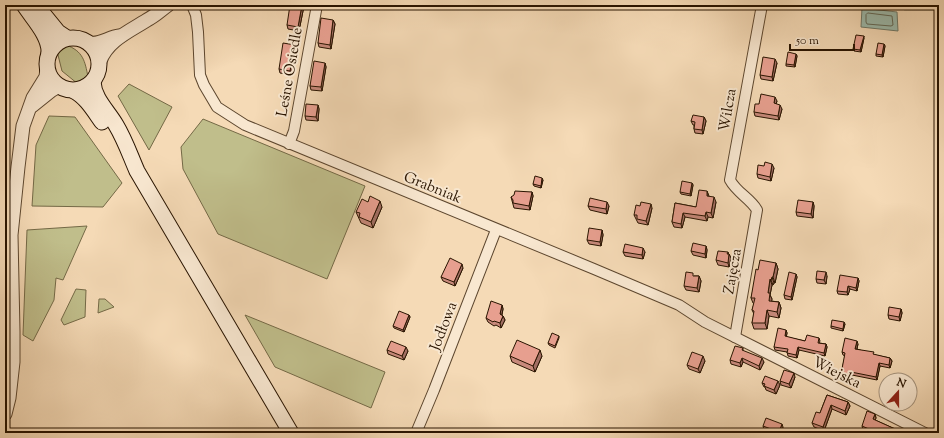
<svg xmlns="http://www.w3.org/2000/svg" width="944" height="438" font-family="'Sorts Mill Goudy',serif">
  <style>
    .green { fill: #c0be8b; stroke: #746946 }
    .water { fill: #9cbbad; stroke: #6e7868 }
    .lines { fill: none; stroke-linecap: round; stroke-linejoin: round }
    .shore { stroke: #626856; stroke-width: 1 }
    .stream { stroke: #6e7868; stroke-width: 2.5 }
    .minor-casing { stroke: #5c462e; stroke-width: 12 }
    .tertiary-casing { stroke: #5c462e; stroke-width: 15 }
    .secondary-casing { stroke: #291400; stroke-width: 17 }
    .minor { stroke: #f8e7d0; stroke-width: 10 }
    .tertiary { stroke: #f8e7d0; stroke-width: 13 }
    .secondary { stroke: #f8e7d0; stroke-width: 15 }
    .wall { fill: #c7897b; stroke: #291400 }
    .shaded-wall { fill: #a26f64; stroke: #291400 }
    .building { fill: #e79f8f; stroke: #291400 }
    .labels { text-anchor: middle; stroke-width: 4; stroke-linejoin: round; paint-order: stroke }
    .street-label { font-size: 15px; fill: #291400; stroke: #f8e7d0 }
  </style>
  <rect width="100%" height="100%" fill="#f5dab6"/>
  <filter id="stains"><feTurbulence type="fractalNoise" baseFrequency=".005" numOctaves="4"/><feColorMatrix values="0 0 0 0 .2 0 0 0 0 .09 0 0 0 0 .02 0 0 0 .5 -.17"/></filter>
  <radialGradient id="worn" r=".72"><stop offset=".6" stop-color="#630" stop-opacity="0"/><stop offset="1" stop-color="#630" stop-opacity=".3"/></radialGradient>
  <g class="green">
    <path d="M 66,45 C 83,51 85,61 88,77 L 88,79 L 81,84 L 78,84 L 62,71 L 57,51 L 63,46 Z"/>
    <polygon points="129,84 172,107 149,150 118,96"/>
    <polygon points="49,116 75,117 122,183 103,207 32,206 36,145"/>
    <polygon points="203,119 365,186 327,279 218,234 183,169 181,147"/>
    <polygon points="87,226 63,280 56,278 54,300 33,341 23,335 27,230"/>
    <polygon points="76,289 86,290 85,317 64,325 61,320"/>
    <polygon points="99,299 105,299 114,307 98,313"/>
    <polygon points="245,315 385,372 371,408 275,367"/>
  </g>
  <polygon class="water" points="862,8 897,12 898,31 861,27"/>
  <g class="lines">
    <polygon class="shore" points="868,13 892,16 893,25 891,26 867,24 866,22 866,15"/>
    <polyline class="stream" points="887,5 905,9 939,9"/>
    <g class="minor-casing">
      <g id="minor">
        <polyline points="192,5 196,15 198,32 200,75 204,85 217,107 245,125 594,269 679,305 705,322 925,433"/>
        <polyline points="289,144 294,131 317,5"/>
        <path d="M 735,337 L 757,210 C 750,198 737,193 730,180 L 762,5"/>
        <polyline points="416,433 434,390 496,230"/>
      </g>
    </g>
    <g class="tertiary-casing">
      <g id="tertiary">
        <path d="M 90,43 C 100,45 109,37 119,36"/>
        <path d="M 100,61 C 108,40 130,31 147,20 C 155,16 161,10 168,5"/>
        <polyline points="32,106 52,90 59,86"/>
        <polyline points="5,414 9,398 13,362 13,332 11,235 18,167 23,126 33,98 46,77 47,68"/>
      </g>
    </g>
    <g class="secondary-casing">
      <g id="secondary">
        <path d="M 24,5 C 33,19 50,36 49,53"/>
        <polyline points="36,5 58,32 67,38"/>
        <circle cx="73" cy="64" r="26"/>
        <path d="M 93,82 C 94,99 108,111 116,125 C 125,140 130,155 137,171 L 291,433"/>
        <path d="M 74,91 C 86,97 94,111 102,122"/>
      </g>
    </g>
    <use href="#minor" class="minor"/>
    <use href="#tertiary" class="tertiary"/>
    <use href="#secondary" class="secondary"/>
  </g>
  <g class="wall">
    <polygon points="302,5 304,5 304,6 299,31 288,29 287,25"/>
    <polygon points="333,20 335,24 331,49 319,47 318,43"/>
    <polygon points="864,38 861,52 854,51 853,49"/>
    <polygon points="884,44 885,46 883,57 876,56 876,54"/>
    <polygon points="296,49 292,75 280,73 279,69"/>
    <polygon points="796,54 797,56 795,67 786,66 786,64"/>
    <polygon points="325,63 326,67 322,91 311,90 310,86"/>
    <polygon points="777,63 773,81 761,79 760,75"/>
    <polygon points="777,101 776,104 782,109 779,120 755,116 754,112 759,104"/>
    <polygon points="318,105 319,109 318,121 306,120 305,116"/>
    <polygon points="704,117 706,121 703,134 695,133 694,129 694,125 693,125 691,121"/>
    <polygon points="764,166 774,168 771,181 758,178 757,174"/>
    <polygon points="543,180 541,188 534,186 533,184"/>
    <polygon points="692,183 693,185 691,196 681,194 680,192"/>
    <polygon points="707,191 709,197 716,202 713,218 708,217 707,221 685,217 682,228 674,227 672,222 675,203 696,207"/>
    <polygon points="532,192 533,196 530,210 514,208 511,197"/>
    <polygon points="368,202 382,207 373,228 361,223 356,212"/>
    <polygon points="813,202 814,206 813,218 797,216 796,212"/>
    <polygon points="588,206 609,206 607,214 590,210"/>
    <polygon points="652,208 648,225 638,223 634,215"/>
    <polygon points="602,230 603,235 601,246 589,244 587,240"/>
    <polygon points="706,246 707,250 706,258 693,255 691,251"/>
    <polygon points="623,252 645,252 643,259 625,256"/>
    <polygon points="728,254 729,254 731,258 729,267 718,265 716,260"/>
    <polygon points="776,263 778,269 775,283 774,283 773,285 772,285 770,295 772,299 771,301 779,302 781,308 779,318 769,316 767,329 754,329 752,323 754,314 752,310 754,304 753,303 751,298 758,270"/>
    <polygon points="463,268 455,286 443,281 441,277"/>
    <polygon points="796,274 797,277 792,300 785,299 784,295"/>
    <polygon points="694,276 699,276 701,281 699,292 686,290 684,286"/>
    <polygon points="827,276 826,284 817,283 816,279"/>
    <polygon points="858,278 859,281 857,291 850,289 848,295 838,294 837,291"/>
    <polygon points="502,305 503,309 502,315 503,316 505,320 501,328 496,325 494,326 488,322 486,318"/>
    <polygon points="901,309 902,313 900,321 889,319 888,315"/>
    <polygon points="409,315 410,317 404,332 394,328 393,326"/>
    <polygon points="845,324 843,331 831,328 831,326"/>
    <polygon points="786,330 787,333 786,337 805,341 819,338 820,341 819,343 826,344 827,347 825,356 799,350 797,358 788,356 787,352 775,350 774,347"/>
    <polygon points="559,336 559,338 555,348 549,345 548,343"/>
    <polygon points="858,344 857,349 875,355 890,358 892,361 890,368 880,366 877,380 852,375 851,379 842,377 841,374 845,356 843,355 842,352"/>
    <polygon points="743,348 743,351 764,362 760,370 743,362 741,367 731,364 730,360"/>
    <polygon points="387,350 408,351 404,360 388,354"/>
    <polygon points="510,356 542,356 535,372 512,362"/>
    <polygon points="705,361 700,373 689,369 687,365"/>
    <polygon points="795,377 791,388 781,385 780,381"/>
    <polygon points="762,383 780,385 776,394 766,390 765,387 764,387"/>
    <polygon points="827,395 848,402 850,406 846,415 832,409 824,431 814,427 812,423 820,413"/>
    <polygon points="875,414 876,418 875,420 904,433 870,433 863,430 862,426"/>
    <polygon points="763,426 783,427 781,433 773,433 764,430"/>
  </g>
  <g class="shaded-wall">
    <polygon points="302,5 304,5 304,6 299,31 298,27"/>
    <polygon points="333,20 335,24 331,49 330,45"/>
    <polygon points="864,36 864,38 861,52 860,50"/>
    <polygon points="884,44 885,46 883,57 882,55"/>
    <polygon points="295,45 296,49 292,75 290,71"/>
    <polygon points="796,54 797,56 795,67 794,65"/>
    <polygon points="775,59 777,63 773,81 772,77"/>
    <polygon points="325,63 326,67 322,91 321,87"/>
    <polygon points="775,97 777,101 775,108 774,103"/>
    <polygon points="318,105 319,109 318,121 316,117"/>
    <polygon points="780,105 782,109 779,120 778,116"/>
    <polygon points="704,117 706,121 703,134 702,130"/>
    <polygon points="772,164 774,168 771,181 770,177"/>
    <polygon points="542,178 543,180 541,188 541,186"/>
    <polygon points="692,183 693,185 691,196 690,194"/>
    <polygon points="707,191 709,196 708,201 707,196"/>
    <polygon points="532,192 533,196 530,210 529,206"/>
    <polygon points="714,197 716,202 713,218 711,213"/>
    <polygon points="380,201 382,207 373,228 371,222"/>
    <polygon points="607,202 609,206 607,214 606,209"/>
    <polygon points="813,202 814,206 813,218 811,214"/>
    <polygon points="651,204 652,208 648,225 646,221"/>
    <polygon points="706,212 708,217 707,221 705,216"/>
    <polygon points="683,213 685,217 682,228 681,224"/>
    <polygon points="602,230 603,235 601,246 600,242"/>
    <polygon points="706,246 707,250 706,258 705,254"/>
    <polygon points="643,248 645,252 643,259 642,255"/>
    <polygon points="728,252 729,256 729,254 731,258 729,267 728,263"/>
    <polygon points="776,263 778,269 775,283 773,277"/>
    <polygon points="462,264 463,268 455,286 454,282"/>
    <polygon points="826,272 827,276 826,284 824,280"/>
    <polygon points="796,274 797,277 792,300 791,297"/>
    <polygon points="699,276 701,281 699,292 697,288"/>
    <polygon points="772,277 774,283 773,285 771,280"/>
    <polygon points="858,278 859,281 857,291 856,288"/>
    <polygon points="770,279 772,285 770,295 772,299 771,306 769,301 768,293"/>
    <polygon points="848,286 850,289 848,295 847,292"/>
    <polygon points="779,302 781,308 779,318 777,312"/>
    <polygon points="502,305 503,309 501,318 500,314"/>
    <polygon points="901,309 902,313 900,321 899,317"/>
    <polygon points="767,310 769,316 767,329 765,323"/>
    <polygon points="409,315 410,317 404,332 403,330"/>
    <polygon points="503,316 505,320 501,328 500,323"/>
    <polygon points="844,322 845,324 843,331 843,329"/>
    <polygon points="786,330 787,333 786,339 785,336"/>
    <polygon points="857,341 858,344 856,352 855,349"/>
    <polygon points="826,344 827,347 825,356 824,353"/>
    <polygon points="406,347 408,351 404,360 402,356"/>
    <polygon points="798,347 799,350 797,358 796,355"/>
    <polygon points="540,350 542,356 535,372 533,366"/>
    <polygon points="703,356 705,361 700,373 698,369"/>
    <polygon points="742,358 743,362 741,367 740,363"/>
    <polygon points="762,358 764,362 760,370 759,366"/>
    <polygon points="890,358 892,361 890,368 889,365"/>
    <polygon points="879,363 880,366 877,380 876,377"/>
    <polygon points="851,372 852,375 851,379 850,376"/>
    <polygon points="794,373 795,377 791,388 789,384"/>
    <polygon points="778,381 780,385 776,394 774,390"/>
    <polygon points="848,402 850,406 846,415 845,411"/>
    <polygon points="831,405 832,409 824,431 823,427"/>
    <polygon points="875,414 876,418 874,423 873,419"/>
    <polygon points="782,424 783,427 781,433 779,433 779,432"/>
  </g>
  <g class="building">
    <polygon points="290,5 302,5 298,27 287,25"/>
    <polygon points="321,18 333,20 330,45 318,43"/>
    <polygon points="856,35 864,36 860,50 853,49"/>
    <polygon points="283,43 295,45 290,71 279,69"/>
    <polygon points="878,43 884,44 882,55 876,54"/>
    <polygon points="788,52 796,54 794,65 786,64"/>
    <polygon points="763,57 775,59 772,77 760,75"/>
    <polygon points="314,61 325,63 321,87 310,86"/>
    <polygon points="761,94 775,97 774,103 780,105 778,116 754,112 755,104 759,104"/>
    <polygon points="306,104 318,105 316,117 305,116"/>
    <polygon points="693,115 704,117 702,130 694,129 695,122 691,121"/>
    <polygon points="765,162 772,164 770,177 757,174 758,165 764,166"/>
    <polygon points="535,176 542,178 541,186 533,184"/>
    <polygon points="682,181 692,183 690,194 680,192"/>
    <polygon points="699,190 707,191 707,196 714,197 711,213 706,212 705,216 683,213 681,224 672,222 675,203 696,207"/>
    <polygon points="515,191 532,192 529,206 513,203 513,200 511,197 514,195"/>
    <polygon points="370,196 380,201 371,222 359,217 360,213 356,212 362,199 368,202"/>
    <polygon points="590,198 607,202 606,209 588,206"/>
    <polygon points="798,200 813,202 811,214 796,212"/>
    <polygon points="641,202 651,204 646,221 637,219 637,215 634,215 636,205 640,206"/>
    <polygon points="589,228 602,230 600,242 587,240"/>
    <polygon points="693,243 706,246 705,254 691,251"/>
    <polygon points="625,244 643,248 642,255 623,252"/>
    <polygon points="718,251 728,252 727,254 729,254 728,263 716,260"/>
    <polygon points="450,258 462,264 454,282 441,277"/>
    <polygon points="760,260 776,263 773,277 772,277 771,280 770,279 768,293 770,293 769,301 779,302 777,312 767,310 765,323 752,323 754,311 752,310 755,298 751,298 756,269 758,270"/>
    <polygon points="817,271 826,272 824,280 816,279"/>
    <polygon points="686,272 693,273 693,276 699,276 697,288 684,286"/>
    <polygon points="789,272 796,274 791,297 784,295"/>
    <polygon points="840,275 858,278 856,288 848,286 847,292 837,291"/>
    <polygon points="491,301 502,305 500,314 503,316 500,323 494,321 493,322 486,318"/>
    <polygon points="889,307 901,309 899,317 888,315"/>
    <polygon points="399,311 409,315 403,330 393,326"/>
    <polygon points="832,320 844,322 843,329 831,326"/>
    <polygon points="778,328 786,330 785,336 805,341 807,335 819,338 818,343 826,344 824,353 798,347 796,355 787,353 788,349 774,347"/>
    <polygon points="552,333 559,336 555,346 548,343"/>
    <polygon points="845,338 857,341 855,349 874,352 873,354 890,358 889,365 879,363 876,377 851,372 850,376 841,374 845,353 842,352"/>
    <polygon points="517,340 540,350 533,366 510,356"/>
    <polygon points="391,341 406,347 402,356 387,350"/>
    <polygon points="735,346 743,348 742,350 762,358 759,366 742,358 740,363 730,360"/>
    <polygon points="692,352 703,356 698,369 687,365"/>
    <polygon points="784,370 794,373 789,384 780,381"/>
    <polygon points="765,376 778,381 774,390 764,386 765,384 762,383"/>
    <polygon points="827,395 848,402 845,411 831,405 823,427 812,423 816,412 820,413"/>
    <polygon points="867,411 875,414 873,419 904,433 878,433 862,426"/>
    <polygon points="766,418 782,424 779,432 763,426"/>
  </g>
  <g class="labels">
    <g class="street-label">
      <text transform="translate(289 72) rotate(-80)" y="5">Leśne Osiedle</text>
      <text transform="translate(727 110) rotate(-80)" y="5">Wilcza</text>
      <text transform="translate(433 187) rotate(22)" y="5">Grabniak</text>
      <text transform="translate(732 271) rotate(-80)" y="5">Zajęcza</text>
      <text transform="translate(443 326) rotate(-69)" y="5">Jodłowa</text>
      <text transform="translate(837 372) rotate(27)" y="5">Wiejska</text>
    </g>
  </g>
  <rect width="944" height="438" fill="none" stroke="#f5dab6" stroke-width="20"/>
  <rect x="6" y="6" width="932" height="426" fill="none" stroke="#291400" stroke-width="2"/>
  <rect x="10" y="10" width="924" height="418" fill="none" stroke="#291400"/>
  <g transform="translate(898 392) rotate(21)"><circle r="19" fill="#f8e7d0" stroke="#a5937d"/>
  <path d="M0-3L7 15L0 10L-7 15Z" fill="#8f2418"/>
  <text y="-6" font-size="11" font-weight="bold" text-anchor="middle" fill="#291400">N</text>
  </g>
  <path d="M790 44v6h64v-6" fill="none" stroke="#291400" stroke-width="2"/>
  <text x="796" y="44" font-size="12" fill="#291400" stroke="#f8e7d0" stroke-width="3" paint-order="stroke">50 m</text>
  <rect width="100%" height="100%" filter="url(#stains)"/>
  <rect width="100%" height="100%" fill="url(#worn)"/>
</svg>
